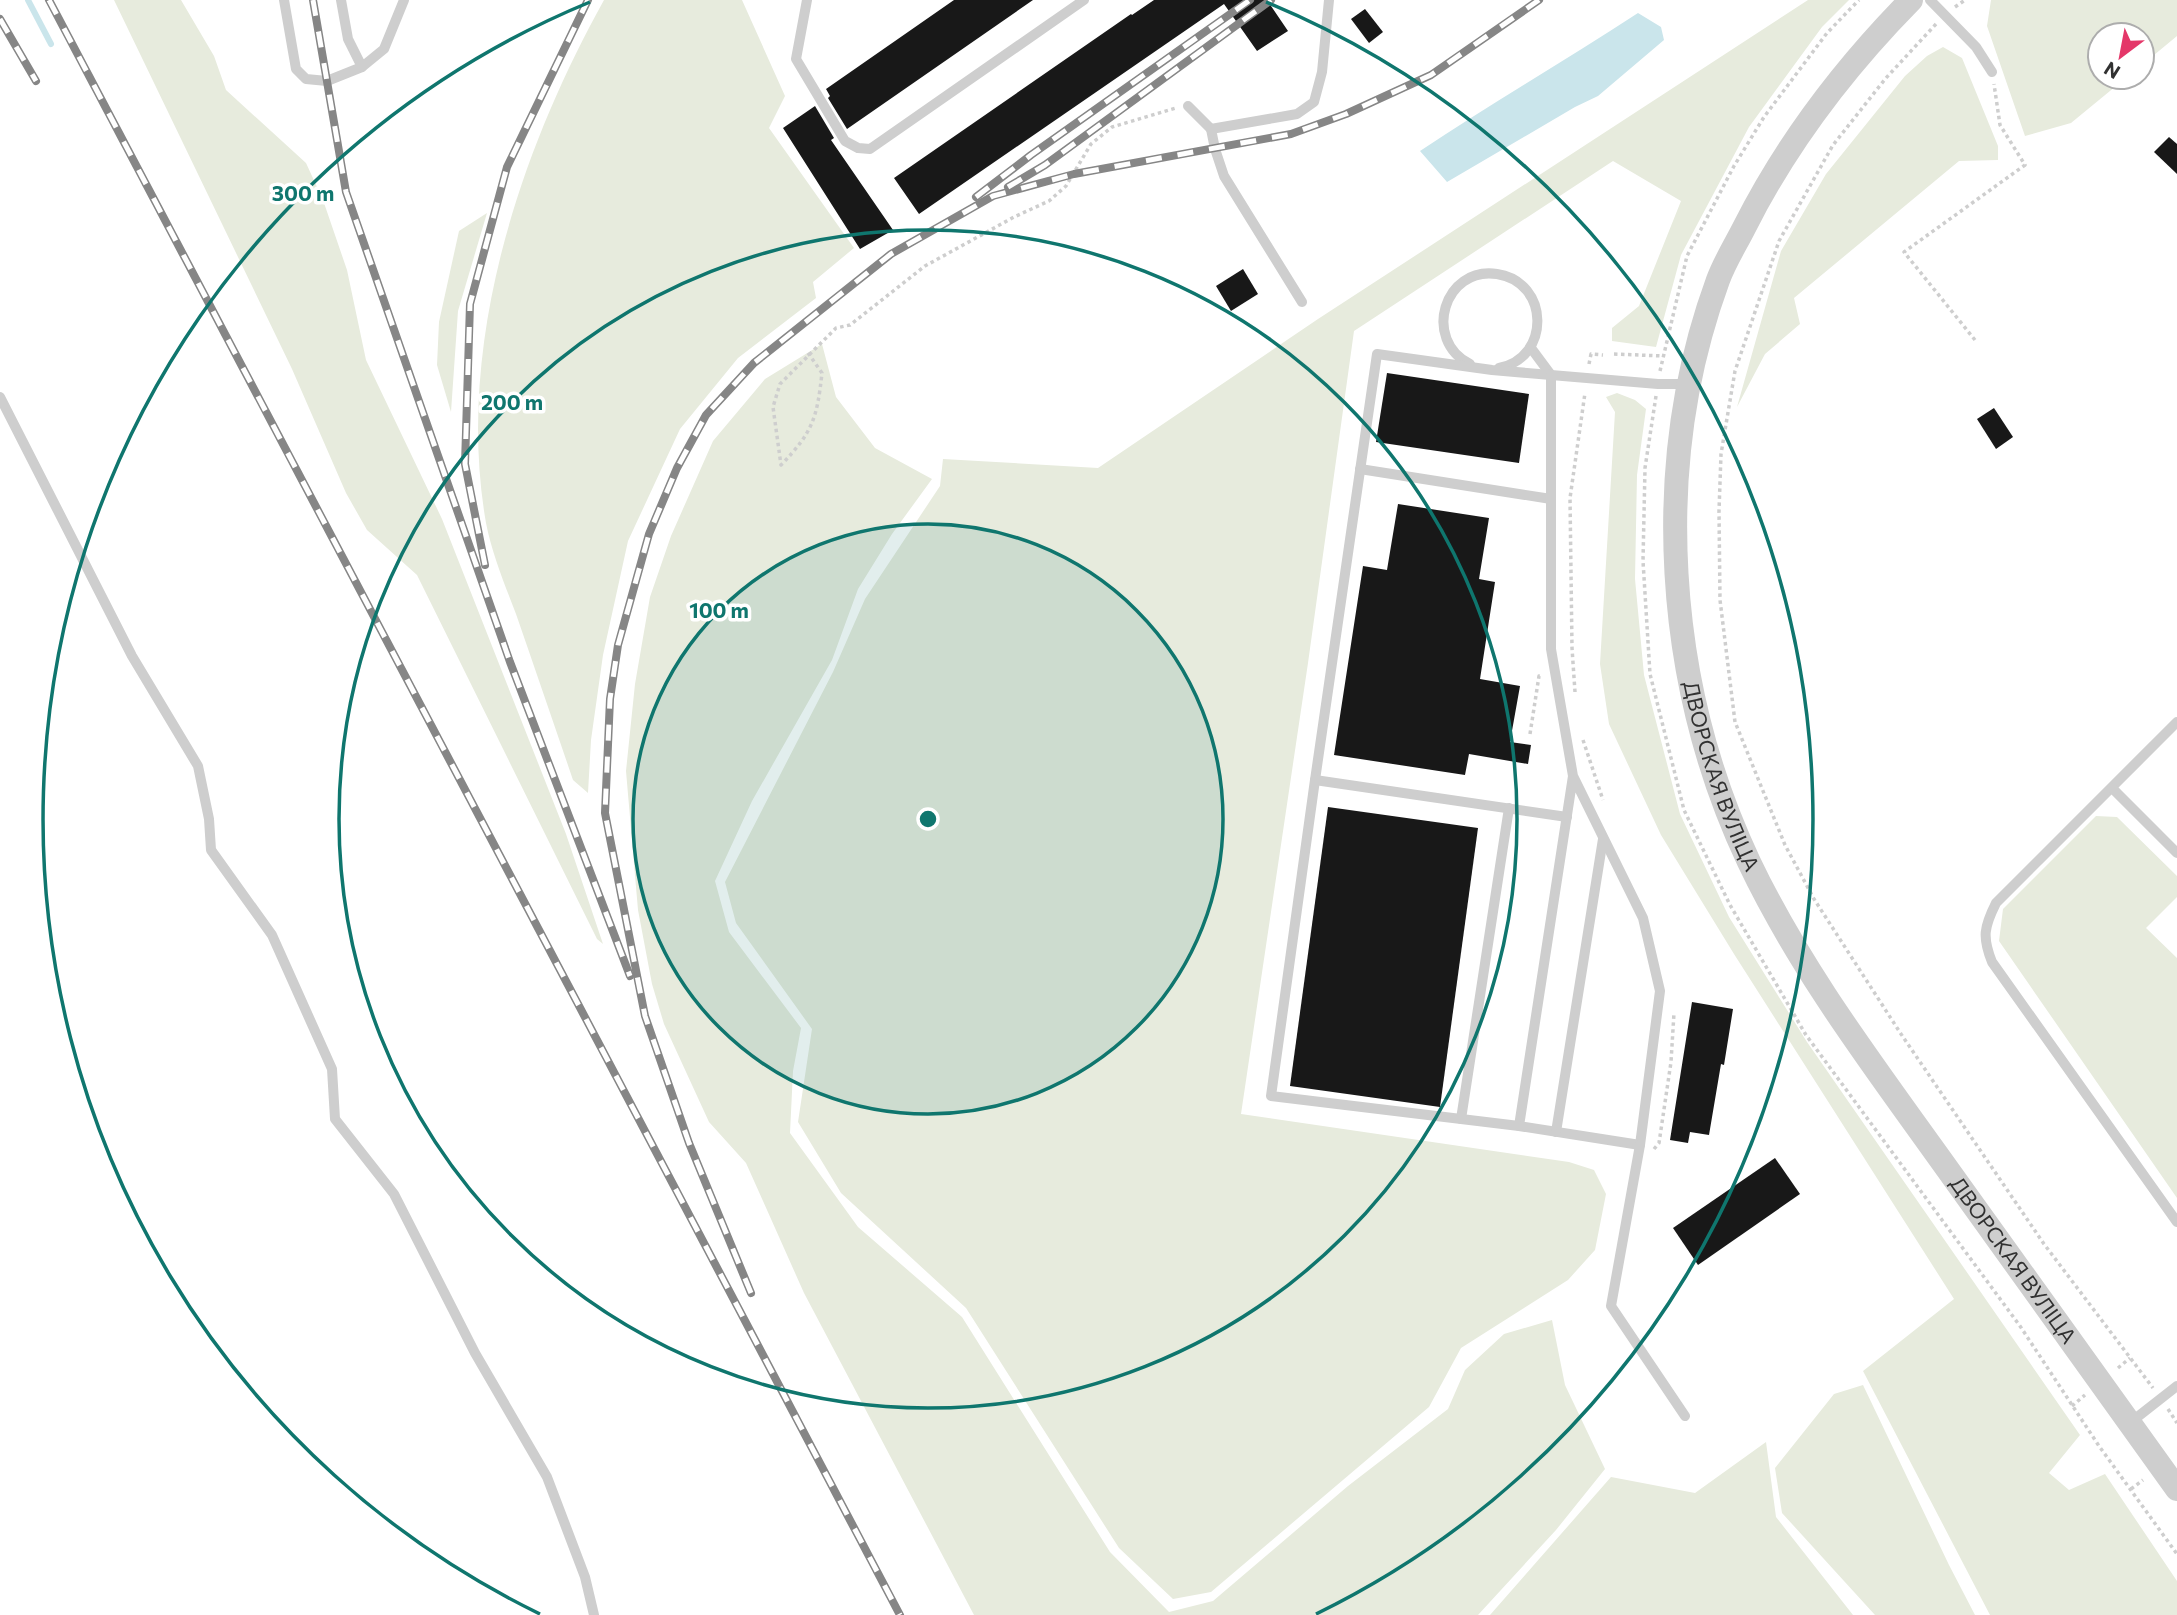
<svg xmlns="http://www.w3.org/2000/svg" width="2177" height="1615" font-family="Commissioner,sans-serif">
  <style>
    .green { fill: #e7ebdd }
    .water { fill: #cae5eb }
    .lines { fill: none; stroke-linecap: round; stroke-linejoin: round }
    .stream { stroke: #cae5eb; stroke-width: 6 }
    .building { fill: #181818 }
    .path { stroke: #cecece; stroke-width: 3.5; stroke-dasharray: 3.5 3.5; stroke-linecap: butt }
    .service { stroke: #cecece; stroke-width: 10 }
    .tertiary { stroke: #cecece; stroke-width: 24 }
    .rail-casing { stroke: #868686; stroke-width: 8 }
    .rail { stroke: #fff; stroke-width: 5; stroke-dasharray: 16; stroke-linecap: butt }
    .ring { fill: none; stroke: #0f766e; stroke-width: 3.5 }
    .labels { text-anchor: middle; stroke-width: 7; stroke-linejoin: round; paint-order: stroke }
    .street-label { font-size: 21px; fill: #313131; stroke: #fff }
    .centre { fill: #0f766e; stroke: #fff; stroke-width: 3.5 }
    .ring-label { font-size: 21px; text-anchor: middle; font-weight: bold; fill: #0f766e; stroke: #fff; stroke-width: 7; stroke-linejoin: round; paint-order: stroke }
  </style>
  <rect width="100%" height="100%" fill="#fff"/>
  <g class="green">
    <polygon points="114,0 181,0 214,56 226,90 306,163 323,200 347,270 366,360 442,519 566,834 603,944 597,939 417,575 367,530 346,493 292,369"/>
    <path d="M 604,0 L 742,0 L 785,96 L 769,128 L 854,248 L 813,282 L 816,298 L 738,358 L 680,429 L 628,541 L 603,655 L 591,740 L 588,793 L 573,780 C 554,724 535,669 516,614 C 505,585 492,554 486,523 C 455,346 519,153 604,0 Z"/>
    <polygon points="1808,0 1849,0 1822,27 1749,127 1681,255 1656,347 1612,341 1612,328 1639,306 1681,201 1613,161 1354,331 1308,663 1241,1114 1569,1162 1594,1170 1606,1194 1595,1250 1568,1280 1461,1348 1429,1407 1211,1592 1173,1599 1119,1548 966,1308 841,1193 798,1122 812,1029 736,923 725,882 833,672 865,599 940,486 943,459 1098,468 1318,319"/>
    <polygon points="1991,0 2177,0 2177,36 2142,65 2142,35 2100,35 2100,77 2127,77 2071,123 2025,136 1987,26"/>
    <polygon points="1943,47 1962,58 1998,146 1998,160 1959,161 1794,298 1800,324 1765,354 1737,407 1781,251 1826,174 1905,76 1927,56"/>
    <polygon points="487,213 458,311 451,412 437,365 439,322 459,231"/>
    <polygon points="822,344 836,397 875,448 932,479 892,534 858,589 832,660 752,801 715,881 729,932 801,1028 793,1071 790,1133 858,1227 962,1317 1110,1552 1169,1612 1213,1601 1348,1486 1448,1409 1465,1370 1504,1334 1552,1320 1565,1385 1605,1469 1556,1530 1478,1615 974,1615 804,1293 746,1163 709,1122 664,1024 652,984 638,910 626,771 635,684 650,597 671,536 713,441 765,379"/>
    <polygon points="1617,393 1635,400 1646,409 1637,475 1635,579 1644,675 1680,814 1729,917 1807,1042 2080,1435 2049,1473 2069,1490 2105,1474 2177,1581 2177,1615 1990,1615 1863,1371 1954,1299 1734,954 1661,835 1609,724 1600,664 1615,412 1606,397"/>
    <polygon points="2096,816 2117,817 2177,876 2177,897 2146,928 2177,958 2177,1198 1999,941 2003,909"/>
    <polygon points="1863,1385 1949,1565 1975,1615 1875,1615 1782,1513 1775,1468 1834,1394"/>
    <polygon points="1766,1442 1776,1517 1853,1615 1490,1615 1611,1477 1695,1493"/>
  </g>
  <path class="water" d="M 1638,13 L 1661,27 L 1664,40 L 1598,96 L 1575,107 L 1447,182 L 1420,151 C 1492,103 1566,60 1638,13 Z"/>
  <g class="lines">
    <polyline class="stream" points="28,0 51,44"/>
  </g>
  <g class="building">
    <polygon points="954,0 1033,0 847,129 828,98 830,96 826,89"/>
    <polygon points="1154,0 1267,0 1288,31 1257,51 1224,4 919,214 894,178 1131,14 1132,15"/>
    <polygon points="1365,9 1383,32 1369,43 1351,19"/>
    <polygon points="815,106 834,138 831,140 893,230 860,249 783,128"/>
    <polygon points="2169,137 2177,144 2177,174 2154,152"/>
    <polygon points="1243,269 1258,294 1231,311 1216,286"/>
    <polygon points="1387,373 1529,394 1519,463 1376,442"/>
    <polygon points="1994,408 2013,437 1996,449 1977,419"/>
    <polygon points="1398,504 1489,518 1479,579 1495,582 1480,679 1520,686 1510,742 1531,745 1528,764 1469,754 1465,775 1334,755 1363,566 1387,570"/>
    <polygon points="1328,807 1478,828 1440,1107 1290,1086"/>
    <polygon points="1692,1002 1733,1009 1724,1065 1721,1064 1709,1135 1690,1132 1688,1143 1670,1140"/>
    <polygon points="1775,1158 1800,1194 1698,1265 1673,1228"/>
  </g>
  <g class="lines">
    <g class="path">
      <polyline points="1955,7 1965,0"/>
      <polyline points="1936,24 1886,78 1833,145 1779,241 1735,371 1721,454 1719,511 1720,600 1735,722 1785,845 1814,899 1901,1034 2044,1244 2153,1388"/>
      <polyline points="1975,340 1904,252 2025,165 2000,125 1994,84"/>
      <path d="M 808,353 L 822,373 C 817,418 813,432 781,465 L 773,407 L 780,384 L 836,328 L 850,325 L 925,266 L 1014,217 L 1049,201 L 1066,186 L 1091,144 L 1112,127 L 1176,108"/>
      <polyline points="1614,354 1663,356"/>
      <polyline points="1589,364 1591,354 1603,355"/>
      <polyline points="1660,371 1687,256 1734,166 1764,117 1827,33 1859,0"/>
      <polyline points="1656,396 1645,468 1643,561 1650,674 1684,810 1730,905 1806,1035 2020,1326 2099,1446 2177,1554"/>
      <polyline points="1575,692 1572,648 1570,498 1585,393"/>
      <polyline points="1530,734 1539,676 1541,676"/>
      <polyline points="1583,740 1603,800"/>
      <polyline points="1654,1149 1659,1143 1671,1062 1674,1013"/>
      <polyline points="2118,1368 2130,1358"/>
      <polyline points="2072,1406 2085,1395"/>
      <polyline points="2168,1409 2177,1423"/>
      <polyline points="2131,1489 2143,1480"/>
    </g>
    <g class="service">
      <polyline points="284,0 296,69 306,79 327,81 362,67"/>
      <polyline points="341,0 348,39 362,67 384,49 404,0"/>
      <polyline points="807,0 796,59 845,141 858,148 870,149 1084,0"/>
      <polyline points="1930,0 1976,47 1992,72"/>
      <polyline points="1188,106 1211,129"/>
      <polyline points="1302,302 1224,176 1215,149 1211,129 1297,114 1314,102 1322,72 1329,0"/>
      <polyline points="1531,348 1551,375"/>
      <path d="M 1470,364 C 1422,340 1444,266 1497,274 C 1550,282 1551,358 1499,368"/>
      <polyline points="1551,375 1492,370 1377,354 1315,780 1567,817"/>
      <polyline points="0,397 132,656 198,766 209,819 211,850 272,935 332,1069 335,1119 394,1194 475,1353 547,1477 585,1577 594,1615"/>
      <polyline points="1360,469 1551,499"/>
      <path d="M 2177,722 L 1996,903 C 1984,927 1982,937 1992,962 L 2177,1222"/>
      <polyline points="1573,776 1519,1126 1640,1145 1660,991 1643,918 1573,776 1551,649 1551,375 1658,384 1688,384"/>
      <polyline points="1315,780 1271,1096 1519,1126"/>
      <polyline points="2112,788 2177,853"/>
      <polyline points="1461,1119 1509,808"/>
      <polyline points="1556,1132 1603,839"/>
      <polyline points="1640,1145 1611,1306 1685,1416"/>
      <polyline points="2131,1422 2177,1386"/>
    </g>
    <path class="tertiary" id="s1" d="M 1911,0 C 1845,67 1787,143 1745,226 C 1736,244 1725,261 1718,280 C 1650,465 1665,684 1749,862 C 1798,965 1867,1057 1933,1149 C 2014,1263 2096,1376 2177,1489"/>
    <g class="rail-casing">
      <g id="rail">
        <polyline points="49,0 900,1615"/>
        <polyline points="313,0 346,192 510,662 630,976"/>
        <polyline points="0,19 36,81"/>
        <polyline points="1008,187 1045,165 1271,0"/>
        <polyline points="976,197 1031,155 1250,0"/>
        <polyline points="485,565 465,464 470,304 507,167 588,0"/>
        <polyline points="751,1293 689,1143 645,1016 605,813 610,699 618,645 649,534 677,468 706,415 754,363 891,254 993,196 1074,174 1291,134 1346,114 1431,75 1539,0"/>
      </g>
    </g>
    <use href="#rail" class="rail"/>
  </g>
  <circle cx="928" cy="819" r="295" fill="#0f766e" fill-opacity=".12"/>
  <g class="ring">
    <circle cx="928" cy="819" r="295"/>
    <circle cx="928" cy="819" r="589"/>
    <path d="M540 1614A884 884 0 0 1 590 2M1266 2A884 884 0 0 1 1316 1614"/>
  </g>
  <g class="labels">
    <g class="street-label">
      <text dy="7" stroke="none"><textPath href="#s1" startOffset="849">ДВОРСКАЯ ВУЛІЦА</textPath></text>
      <text dy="7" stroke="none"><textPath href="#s1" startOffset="1418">ДВОРСКАЯ ВУЛІЦА</textPath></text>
    </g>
  </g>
  <circle cx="928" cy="819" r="10" class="centre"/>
  <g class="ring-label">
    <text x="303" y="201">300 m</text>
    <text x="512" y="410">200 m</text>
    <text x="719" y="618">100 m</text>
  </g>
  <g transform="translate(2121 56) rotate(212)"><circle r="33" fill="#ffffff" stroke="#adadad" stroke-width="2"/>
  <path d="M0-5L12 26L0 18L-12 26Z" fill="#e43769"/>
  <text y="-10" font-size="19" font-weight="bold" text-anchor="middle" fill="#313131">N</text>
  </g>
</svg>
